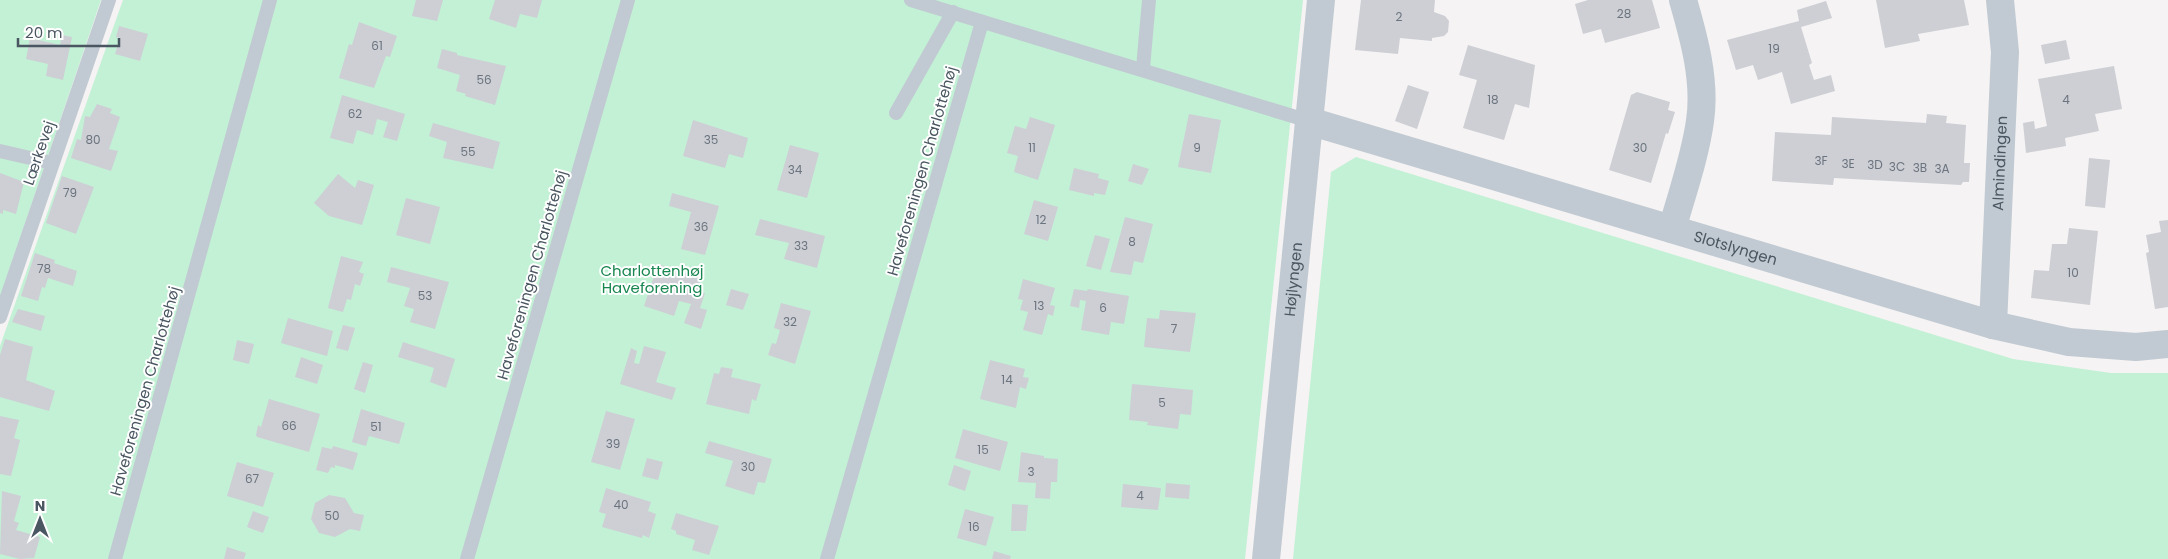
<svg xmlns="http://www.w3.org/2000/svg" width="2168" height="559" font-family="Poppins,sans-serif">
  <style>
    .green { fill: #c3f1d5 }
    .building { fill: #cdcfd5 }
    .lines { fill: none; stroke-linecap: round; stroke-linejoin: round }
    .service { stroke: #c1cad2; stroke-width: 14 }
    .minor { stroke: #c1cad2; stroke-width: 28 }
    .labels { text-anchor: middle; stroke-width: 4; stroke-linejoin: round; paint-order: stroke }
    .number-label { font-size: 12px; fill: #6b747e }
    .street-label { font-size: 15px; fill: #4a5661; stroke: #fff }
    .park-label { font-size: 15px; fill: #17864f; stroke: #fff }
  </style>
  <rect width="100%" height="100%" fill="#f5f3f3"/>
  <g class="green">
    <polygon points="0,0 101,0 0,297"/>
    <polygon points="123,0 1303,0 1245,559 0,559 0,346"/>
    <polygon points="1356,157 2013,359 2111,373 2168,373 2168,559 1293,559 1331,172"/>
  </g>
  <g class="building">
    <polygon points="416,0 443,0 437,21 412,16"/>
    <polygon points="495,0 542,0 537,18 520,14 516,28 489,19"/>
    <polygon points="1361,0 1435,0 1434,12 1445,16 1449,21 1448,32 1444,36 1432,38 1432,41 1400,38 1398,54 1355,50"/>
    <polygon points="1588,0 1652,0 1660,28 1605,43 1601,29 1583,34 1575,4"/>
    <polygon points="1876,0 1964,0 1969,25 1918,34 1920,41 1885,48"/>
    <polygon points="1826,1 1832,18 1801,27 1812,63 1809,65 1814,80 1831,75 1835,91 1791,104 1782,72 1758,80 1753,65 1736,70 1727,40 1799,21 1797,10"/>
    <polygon points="359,22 397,36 390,57 386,56 374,88 339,78 349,44 352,45"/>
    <polygon points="119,26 148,34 140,61 115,54 120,38 116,37"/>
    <polygon points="62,35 72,37 63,80 46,76 48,64 26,59 30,38 60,45"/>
    <polygon points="2066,40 2070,59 2045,64 2041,45"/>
    <polygon points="1468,45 1535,65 1529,108 1515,104 1504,140 1463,128 1477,80 1459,75"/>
    <polygon points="442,49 457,53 457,55 506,66 495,105 465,96 466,94 456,91 460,75 437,68"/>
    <polygon points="2114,66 2122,109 2095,114 2099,131 2065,138 2066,146 2026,153 2023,123 2034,121 2035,129 2047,126 2038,79"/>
    <polygon points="1408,85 1429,92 1417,129 1395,121"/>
    <polygon points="1637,92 1670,102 1668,110 1675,112 1668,134 1666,133 1651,183 1609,170 1631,95"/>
    <polygon points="342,95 405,114 397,141 383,137 388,122 377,119 373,135 357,130 353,144 330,138"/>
    <polygon points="97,104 112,109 110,113 120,117 109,149 118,151 111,171 71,158 77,139 81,140 85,116 90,117"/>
    <polygon points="1189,114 1221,120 1211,173 1178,167"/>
    <polygon points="1927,114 1947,116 1946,123 1966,125 1964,163 1970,163 1969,182 1963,182 1961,185 1834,178 1833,185 1772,181 1775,132 1831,135 1832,117 1926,123"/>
    <polygon points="1030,117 1055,125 1038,180 1014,172 1018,156 1007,153 1015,126 1026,129"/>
    <polygon points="693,120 748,138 743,158 729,154 725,168 683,156"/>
    <polygon points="433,123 500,142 493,169 443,158 447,142 429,136"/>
    <polygon points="790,145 819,153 807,198 777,190"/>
    <polygon points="2089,158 2110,160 2105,208 2085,206"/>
    <polygon points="1133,164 1149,169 1142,185 1128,181"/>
    <polygon points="1074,168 1099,174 1098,178 1109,181 1105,195 1094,193 1094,196 1069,190"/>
    <polygon points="0,173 24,182 16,214 3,210 3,214 0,213"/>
    <polygon points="338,174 355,188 358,180 374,185 362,225 329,216 314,203"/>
    <polygon points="62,176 94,187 76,234 46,223"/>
    <polygon points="672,193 719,206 705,255 681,249 691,212 669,206"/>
    <polygon points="406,198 440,207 430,244 396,235"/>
    <polygon points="1034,200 1058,207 1048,241 1024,234"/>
    <polygon points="1125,217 1153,224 1143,263 1134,261 1131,275 1110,272"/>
    <polygon points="760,219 825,236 817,268 784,259 789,243 755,235"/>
    <polygon points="2168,220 2168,307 2155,309 2146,253 2149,252 2146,235 2161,232 2159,221"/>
    <polygon points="2069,228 2098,231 2090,305 2031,298 2034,270 2049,271 2052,244 2067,244"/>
    <polygon points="1095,235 1110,239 1101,270 1086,266"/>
    <polygon points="35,253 55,260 54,263 77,271 73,286 48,278 45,288 42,287 38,301 21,296"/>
    <polygon points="341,256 363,262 359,272 364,274 360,286 355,284 351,300 347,299 343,312 328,308"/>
    <polygon points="658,264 701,278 697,291 705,293 700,308 707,310 701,329 684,323 691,304 679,301 674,316 644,306"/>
    <polygon points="391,267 449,282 435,329 410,322 414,309 404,306 410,288 387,282"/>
    <polygon points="1023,279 1055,288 1050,305 1055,306 1053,316 1048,314 1042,335 1023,330 1028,312 1020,310 1023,300 1018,299"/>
    <polygon points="731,289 749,294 743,310 726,305"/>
    <polygon points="1074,289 1087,291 1088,289 1129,296 1124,324 1111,322 1109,335 1081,330 1086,301 1080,300 1079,308 1070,306"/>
    <polygon points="781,303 811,311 795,364 768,355 772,343 776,344 780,330 774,328"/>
    <polygon points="18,309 45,316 41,331 12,322"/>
    <polygon points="1160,310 1196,313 1190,352 1144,347 1147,318 1159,319"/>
    <polygon points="288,318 333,331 327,356 281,343"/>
    <polygon points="343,325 355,328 348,351 336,348"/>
    <polygon points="5,339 33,347 26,380 55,391 49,411 0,397 0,355"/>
    <polygon points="237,340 254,344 249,364 233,360"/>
    <polygon points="403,342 455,359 446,388 430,382 434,368 398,357"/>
    <polygon points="644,346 666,352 656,382 676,388 672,400 620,384 631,348 637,351 634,363 639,364"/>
    <polygon points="301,357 323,365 317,384 295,377"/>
    <polygon points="990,360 1025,369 1023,377 1029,378 1026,389 1020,387 1016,408 980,399"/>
    <polygon points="363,362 373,365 365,393 354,389"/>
    <polygon points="721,367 733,369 731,377 761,384 756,401 752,399 749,414 706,404 714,373 719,374"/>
    <polygon points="1132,384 1193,390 1191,415 1180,414 1178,429 1147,425 1148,422 1129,420"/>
    <polygon points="269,399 320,414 309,452 257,437 256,435 258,425 261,427"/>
    <polygon points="361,409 405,423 399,444 369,436 366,446 352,442"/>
    <polygon points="606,411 635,419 620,470 591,462"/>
    <polygon points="0,416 19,420 14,438 20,440 11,476 0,474"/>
    <polygon points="963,429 1008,442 1000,471 955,458"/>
    <polygon points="709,441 772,459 765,483 758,482 754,495 725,486 733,461 705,453"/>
    <polygon points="333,446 358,453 353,470 335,465 335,468 331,467 328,473 316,470 322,447 332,449"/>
    <polygon points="1021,452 1044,456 1044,458 1058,459 1057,482 1051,482 1050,499 1035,498 1036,483 1018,482"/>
    <polygon points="647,458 663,462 658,480 642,476"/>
    <polygon points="237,462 274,473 263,507 227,496"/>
    <polygon points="954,465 971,471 965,491 948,485"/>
    <polygon points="1166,483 1190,485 1189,499 1165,497"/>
    <polygon points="1123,484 1161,488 1158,510 1121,507"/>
    <polygon points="606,488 651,502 648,511 656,514 649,538 643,535 642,538 602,527 606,514 599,512"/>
    <polygon points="2,491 21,496 14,521 19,523 16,530 40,537 34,558 20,559 0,554"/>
    <polygon points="329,495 345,498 354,513 364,515 360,531 350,529 335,537 319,533 311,519 315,503"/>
    <polygon points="1012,504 1028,505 1026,531 1011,531"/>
    <polygon points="965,509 994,517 986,546 957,538"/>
    <polygon points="253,511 269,517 263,533 247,527"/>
    <polygon points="676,513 719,526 709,555 692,550 695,540 676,534 676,531 671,529"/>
    <polygon points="227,547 246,553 244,559 224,559"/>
    <polygon points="994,551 1011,556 1010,559 992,559"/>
  </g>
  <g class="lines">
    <g class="service">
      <polyline points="911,0 1309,121"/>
      <polyline points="1143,68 1149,0"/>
      <polyline points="896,113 953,12"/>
      <polyline points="0,151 52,163"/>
      <polyline points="0,317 109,0"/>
      <polyline points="115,559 270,0"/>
      <polyline points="467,559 628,0"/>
      <polyline points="827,559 982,22"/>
    </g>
    <g class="minor">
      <path id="s1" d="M 1309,121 L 1993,325 L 2069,342 L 2136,347 L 2168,344"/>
      <path d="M 1672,229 C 1682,194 1695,157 1700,121 C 1706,81 1694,38 1683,0"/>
      <path id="s2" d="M 1993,325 L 2005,52 L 2000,0"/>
      <path id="s3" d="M 1266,559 L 1321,0"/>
    </g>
  </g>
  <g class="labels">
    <g class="number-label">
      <text x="1624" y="18">28</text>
      <text x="1399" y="21">2</text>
      <text x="377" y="50">61</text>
      <text x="1774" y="53">19</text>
      <text x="484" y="84">56</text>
      <text x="1493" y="104">18</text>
      <text x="2066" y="104">4</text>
      <text x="355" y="118">62</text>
      <text x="93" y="144">80</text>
      <text x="711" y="144">35</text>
      <text x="1032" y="152">11</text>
      <text x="1197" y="152">9</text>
      <text x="1640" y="152">30</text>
      <text x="468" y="156">55</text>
      <text x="1821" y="165">3F</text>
      <text x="1848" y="168">3E</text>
      <text x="1875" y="169">3D</text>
      <text x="1897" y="171">3C</text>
      <text x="1920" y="172">3B</text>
      <text x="1942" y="173">3A</text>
      <text x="795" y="174">34</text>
      <text x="70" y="197">79</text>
      <text x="1041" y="224">12</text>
      <text x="701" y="231">36</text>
      <text x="1132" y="246">8</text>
      <text x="801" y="250">33</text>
      <text x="44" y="273">78</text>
      <text x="2073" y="277">10</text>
      <text x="425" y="300">53</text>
      <text x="1039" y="310">13</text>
      <text x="1103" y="312">6</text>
      <text x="790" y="326">32</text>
      <text x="1174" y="333">7</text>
      <text x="1007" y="384">14</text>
      <text x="1162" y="407">5</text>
      <text x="289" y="430">66</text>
      <text x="376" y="431">51</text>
      <text x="613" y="448">39</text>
      <text x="983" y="454">15</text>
      <text x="748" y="471">30</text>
      <text x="1031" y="476">3</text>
      <text x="252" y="483">67</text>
      <text x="1140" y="500">4</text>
      <text x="621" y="509">40</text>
      <text x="332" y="520">50</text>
      <text x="974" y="531">16</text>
    </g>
    <g class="street-label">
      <text transform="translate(39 153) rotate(-71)" y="5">Lærkevej</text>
      <text dy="5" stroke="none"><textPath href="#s2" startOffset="162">Almindingen</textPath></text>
      <text transform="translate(922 171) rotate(-74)" y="5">Haveforeningen Charlottehøj</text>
      <text dy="5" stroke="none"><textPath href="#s1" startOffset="445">Slotslyngen</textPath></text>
      <text transform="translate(532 275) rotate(-74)" y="5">Haveforeningen Charlottehøj</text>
      <text dy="5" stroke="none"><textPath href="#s3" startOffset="281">Højlyngen</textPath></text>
      <text transform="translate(145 391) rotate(-74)" y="5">Haveforeningen Charlottehøj</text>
    </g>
    <g class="park-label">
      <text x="652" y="276">Charlottenhøj<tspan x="652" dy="17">Haveforening</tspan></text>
    </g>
  </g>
  <g transform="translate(40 519)" stroke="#ffffff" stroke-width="4" paint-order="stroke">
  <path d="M0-4L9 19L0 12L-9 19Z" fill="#4a5661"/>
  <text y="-8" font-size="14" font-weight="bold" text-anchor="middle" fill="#4a5661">N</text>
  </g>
  <path d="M18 38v8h101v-8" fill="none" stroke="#4a5661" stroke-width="2.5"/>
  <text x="25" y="38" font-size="15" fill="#4a5661" stroke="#ffffff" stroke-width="4" paint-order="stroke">20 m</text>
</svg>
